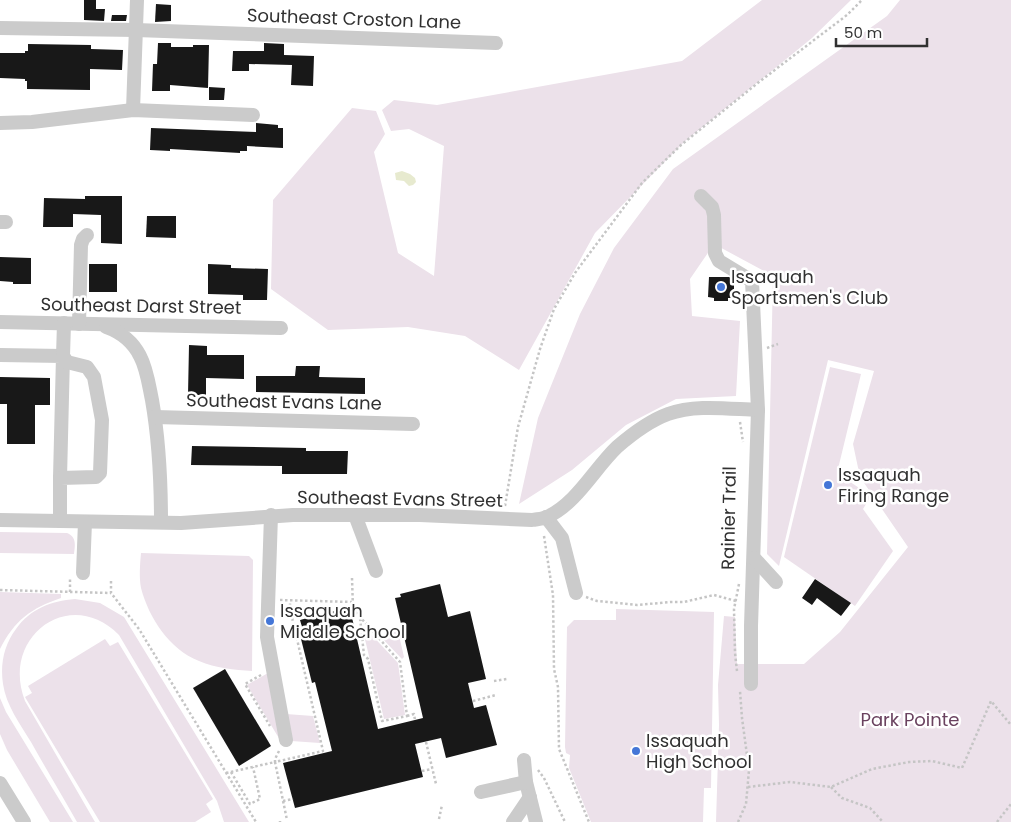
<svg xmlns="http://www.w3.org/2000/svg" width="1011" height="822" font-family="Poppins,sans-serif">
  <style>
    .green { fill: #ece1ea }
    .water { fill: #e7eacf }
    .building { fill: #181818 }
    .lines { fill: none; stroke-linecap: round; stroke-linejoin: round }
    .path { stroke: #c5c5c5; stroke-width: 2.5; stroke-dasharray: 2.5 2.5; stroke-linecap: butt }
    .minor { stroke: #cbcbcb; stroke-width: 14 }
    .poi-dot { fill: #4476d7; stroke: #fff; stroke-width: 2 }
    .labels { text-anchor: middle; stroke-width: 5; stroke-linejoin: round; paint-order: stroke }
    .street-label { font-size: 18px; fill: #313131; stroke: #fff }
    .poi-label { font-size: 18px; fill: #313131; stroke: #fff; text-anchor: start }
    .park-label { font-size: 18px; fill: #6a425f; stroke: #fff }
  </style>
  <rect width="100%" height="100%" fill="#fff"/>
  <g class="green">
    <polygon points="762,0 851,0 812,38 684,142 595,233 519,370 465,336 408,327 328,330 271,289 273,200 352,108 376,111 385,134 374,152 398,253 434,276 444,146 409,129 391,131 382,110 394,100 437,105 682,61"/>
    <polygon points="900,0 1011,0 1011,822 716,822 719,725 718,685 724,616 735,617 737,664 804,664 840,632 908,547 860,477 853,444 874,371 828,360 779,566 767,554 773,276 714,244 690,279 692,316 740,321 736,396 676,399 626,425 572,470 519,504 538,418 580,314 614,248 673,169 887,16"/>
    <polygon points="830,367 861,374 837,473 871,496 863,509 893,551 855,606 784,557"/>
    <path d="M 0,532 L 67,533 C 77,537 75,546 74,554 L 0,553 Z"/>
    <path d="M 141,553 L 249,556 L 253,560 L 252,671 C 234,670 216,668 199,661 C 169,649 149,618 141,588 C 139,577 140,564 141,553 Z"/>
    <path d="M 0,592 L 61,594 L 61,598 C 31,608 14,621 0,649 Z"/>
    <path d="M 75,599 L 100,603 L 124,617 L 249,822 L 224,822 L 217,801 L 119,635 C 70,585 0,637 25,701 L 95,822 L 77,822 C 62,795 46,769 31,742 C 20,724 6,705 3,684 C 0,664 4,645 16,629 C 30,609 51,601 75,599 Z"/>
    <polygon points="616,609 714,612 711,788 704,788 703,822 591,822 569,768 570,755 566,753 565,747 567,627 574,620 616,620"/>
    <polygon points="367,630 398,663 405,715 384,719 363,631"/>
    <polygon points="398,631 404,657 402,659 379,635"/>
    <polygon points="105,639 110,646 118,642 213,799 206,804 211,812 195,822 100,822 25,697 32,693 28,686"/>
    <polygon points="268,673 280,740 247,685"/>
    <polygon points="0,698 6,712 73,822 50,822 7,750 0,734"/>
    <polygon points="286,714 313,716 320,743 291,741"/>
  </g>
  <polygon class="water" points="402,171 410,174 415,178 416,182 413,185 409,186 404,181 396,180 395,173"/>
  <g class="building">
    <polygon points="84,0 96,0 96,9 105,9 104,21 84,20"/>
    <polygon points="156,4 171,5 171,21 155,22"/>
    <polygon points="112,15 127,15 126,21 111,21"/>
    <polygon points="158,43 171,43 171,47 193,47 193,45 209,45 208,88 170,85 170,91 152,91 153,64 157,64"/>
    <polygon points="264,43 284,44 284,55 314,56 313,86 291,85 292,65 249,64 249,71 232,71 233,51 264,51"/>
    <polygon points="28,44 91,45 91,49 123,50 122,70 90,69 90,90 27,89 27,81 25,81 25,79 0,78 0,53 25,53 25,51 28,51"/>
    <polygon points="209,87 225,88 224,100 209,100"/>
    <polygon points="256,123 278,125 278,128 283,128 283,148 247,146 247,151 240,151 240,153 170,149 170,151 150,150 151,128 256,132"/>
    <polygon points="85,196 122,196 122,244 101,243 101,215 73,214 73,227 43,227 44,198 85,199"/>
    <polygon points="147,216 176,216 176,238 146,237"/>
    <polygon points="0,257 31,258 31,284 13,284 13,282 0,281"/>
    <rect x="89" y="264" width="28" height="28"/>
    <polygon points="208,264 231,265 231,268 268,269 267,300 243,300 243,295 208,294"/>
    <polygon points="709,277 729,277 734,280 734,298 728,298 728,301 714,301 714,298 708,297"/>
    <polygon points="189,345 207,346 207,355 244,355 244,379 206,378 206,395 188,395"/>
    <polygon points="296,366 320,366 319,377 365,378 365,394 256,392 256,376 295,376"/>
    <polygon points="0,377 50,378 50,405 35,405 35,444 7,444 7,404 0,404"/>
    <polygon points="192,446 306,448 306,451 348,451 347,474 282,474 282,466 191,465"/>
    <polygon points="815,579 851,603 841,616 817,598 812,605 802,598"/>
    <polygon points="440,584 448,617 470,611 486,679 468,683 474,708 486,705 497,745 446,758 441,738 415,744 423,777 295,808 283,763 332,751 315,682 312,683 300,635 304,634 300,620 345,608 345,611 350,609 378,729 423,718 395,598 401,597 400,594"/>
    <polygon points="225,669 271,746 239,766 193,688"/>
  </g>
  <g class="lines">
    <g class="path">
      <polyline points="767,348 778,344"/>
      <polyline points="740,422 743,442"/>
      <polyline points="505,506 518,427 540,349 554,309 575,273 642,183 681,145 759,82 847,15 862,0"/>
      <polyline points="544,536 553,595 554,669 558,687 559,749 589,822"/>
      <polyline points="352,578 353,609 400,662 407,716 382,721 368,659 364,655 360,618"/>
      <polyline points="111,581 111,593 139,629 256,822"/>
      <polyline points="0,590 111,593"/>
      <polyline points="70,592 70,579"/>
      <polyline points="586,597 597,601 637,605 671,602 684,602 714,595 736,601"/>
      <polyline points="280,600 352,602"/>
      <polyline points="737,671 735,653 734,609 739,584"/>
      <polyline points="261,675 245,684 270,726"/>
      <polyline points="494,681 507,679"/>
      <polyline points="473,701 496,695"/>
      <polyline points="407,716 414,714 415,720"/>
      <polyline points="426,742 436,784"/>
      <polyline points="279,751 275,759 275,762 323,751 290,609 290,601"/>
      <polyline points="538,770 544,778 565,822"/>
      <polyline points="422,771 432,769"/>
      <polyline points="231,772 250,804 260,799 253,767"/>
      <polyline points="226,773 275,762 287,820"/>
      <polyline points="748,787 790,782 831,787 872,769 909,762 932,761 962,768 991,701 1011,725"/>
      <polyline points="831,787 842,798 870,808 883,822"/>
      <polyline points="283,801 293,799"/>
      <polyline points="439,819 442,805"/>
      <polyline points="280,822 280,821"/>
      <polyline points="738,822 746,804 749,770 742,718 740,691"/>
      <polyline points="997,822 1011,804"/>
    </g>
    <g class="minor">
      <polyline points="0,28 136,30 496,43"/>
      <polyline points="133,110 137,0"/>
      <polyline points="0,123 32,122 133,110 253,115"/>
      <polyline points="701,196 712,207 714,215 715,253 719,261 752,281 758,410 751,626 751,684"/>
      <polyline points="0,222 6,222"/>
      <polyline points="0,322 281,328"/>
      <polyline points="79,324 81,245 83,239 87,235"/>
      <path d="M 106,327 C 120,332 133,342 140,356 C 147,369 149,386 152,400 C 159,440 161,481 161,522"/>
      <polyline points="0,355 63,356 60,478"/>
      <polyline points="155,417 413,424"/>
      <polyline points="271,515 267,637 286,740"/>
      <polyline points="355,515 376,571"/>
      <polyline points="546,517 562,538 576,593"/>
      <path d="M 0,520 L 181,523 L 293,515 L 420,515 L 532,520 C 537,519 543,519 547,517 C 577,503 594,469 617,447 C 632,434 649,421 668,414 C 695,404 729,409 758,410"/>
      <polyline points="60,521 60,478 96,477 100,473 102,420 94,377 87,367 67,362 63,356 64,323"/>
      <polyline points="754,558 776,582"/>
      <polyline points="83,573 85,522"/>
      <polyline points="524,760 526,782 536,822"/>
      <polyline points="0,783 24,822"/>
      <polyline points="481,792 526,782"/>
      <polyline points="513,822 530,797"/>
    </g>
  </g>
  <g class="poi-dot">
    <circle cx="721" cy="287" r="5"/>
    <circle cx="828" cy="485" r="5"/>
    <circle cx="270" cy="621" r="5"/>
    <circle cx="636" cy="751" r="5"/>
  </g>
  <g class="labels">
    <g class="street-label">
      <text transform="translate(354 19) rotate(2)" y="6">Southeast Croston Lane</text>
      <text transform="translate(141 306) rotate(1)" y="6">Southeast Darst Street</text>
      <text transform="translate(284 402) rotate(1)" y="6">Southeast Evans Lane</text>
      <text transform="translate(400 499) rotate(1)" y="6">Southeast Evans Street</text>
      <text transform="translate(729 518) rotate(-89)" y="6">Rainier Trail</text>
    </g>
    <g class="poi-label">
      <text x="731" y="283">Issaquah<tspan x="731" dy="21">Sportsmen's Club</tspan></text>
      <text x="838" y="481">Issaquah<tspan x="838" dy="21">Firing Range</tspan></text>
      <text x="280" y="617">Issaquah<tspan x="280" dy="21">Middle School</tspan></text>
      <text x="646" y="747">Issaquah<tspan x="646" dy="21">High School</tspan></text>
    </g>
    <g class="park-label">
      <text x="910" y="726">Park Pointe</text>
    </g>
  </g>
  <path d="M836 38v8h91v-8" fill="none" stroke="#313131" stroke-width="2.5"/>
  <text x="844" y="38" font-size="15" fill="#313131" stroke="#ffffff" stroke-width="4" paint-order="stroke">50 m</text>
</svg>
